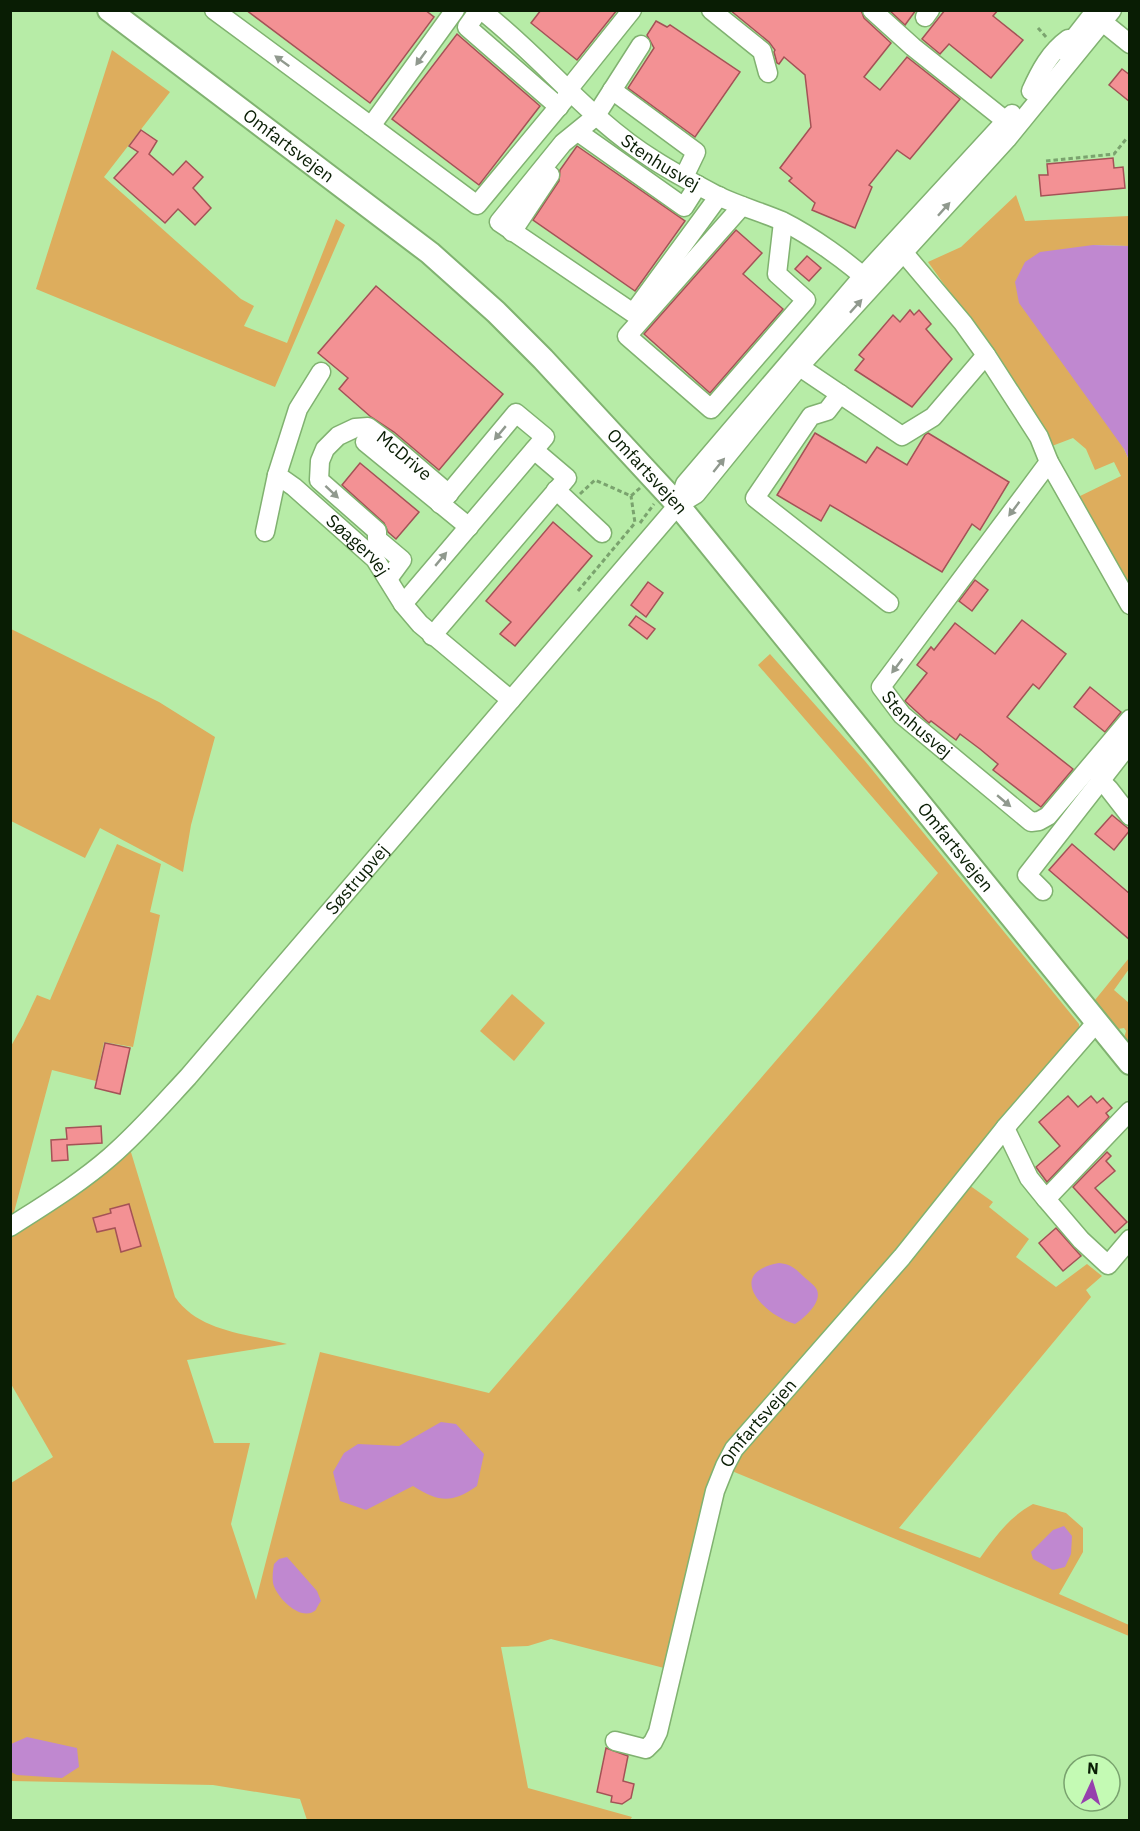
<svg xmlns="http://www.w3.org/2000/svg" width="1140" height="1831" font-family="'IBM Plex Sans',sans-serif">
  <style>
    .green { fill: #ddad5d }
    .water { fill: #c088d0 }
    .building { fill: #f39194; stroke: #a45256; stroke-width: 1.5 }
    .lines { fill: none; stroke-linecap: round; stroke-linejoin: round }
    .minor-casing { stroke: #80b270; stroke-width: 21 }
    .major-casing { stroke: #80b270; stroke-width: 26 }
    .path { stroke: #7aa36e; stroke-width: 3; stroke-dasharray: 4.5 3; stroke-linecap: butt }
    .minor { stroke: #fff; stroke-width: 18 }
    .major { stroke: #fff; stroke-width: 22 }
    .oneway { fill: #90998e }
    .labels { text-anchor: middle; stroke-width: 4.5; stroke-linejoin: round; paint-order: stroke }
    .street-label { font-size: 18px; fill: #091d04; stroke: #c4fab4 }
  </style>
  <rect width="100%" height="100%" fill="#b7eca7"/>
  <g class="green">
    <polygon points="112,50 170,92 104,177 241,299 254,306 244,326 287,343 336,219 345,225 275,387 36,289"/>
    <polygon points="1016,195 1025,221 1129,216 1129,246 1093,245 1124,449 1129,460 1129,593 1076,498 1121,476 1114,462 1095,470 1086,449 1073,438 1052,446 983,339 928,262 961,247"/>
    <polygon points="11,629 159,702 215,737 191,825 183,872 100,828 85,858 11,821"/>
    <path d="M 770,654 L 865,761 L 1079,1024 L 1079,1035 L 1071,1039 L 1014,1103 L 996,1131 L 728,1451 L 668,1669 L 551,1639 L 528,1646 L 501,1647 L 528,1788 L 632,1817 L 630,1820 L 307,1820 L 300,1799 L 213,1785 L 11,1781 L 11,1483 L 53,1457 L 11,1384 L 11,1235 L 112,1167 L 130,1149 L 175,1297 C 199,1332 248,1334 287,1344 L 187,1360 L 214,1443 L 250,1443 L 231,1524 L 256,1600 L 320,1352 L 489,1393 L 938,873 L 758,665 Z"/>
    <polygon points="117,844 161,864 150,912 160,915 133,1047 104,1042 96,1081 52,1070 13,1216 11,1218 11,1046 23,1025 37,995 50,1000"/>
    <polygon points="1129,958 1129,969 1114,990 1129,1003 1129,1045 1124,1038 1126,1031 1124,1028 1118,1029 1095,1000"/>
    <polygon points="512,994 545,1023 514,1061 480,1031"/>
    <path d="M 969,1185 L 993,1202 L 989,1207 L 1029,1239 L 1016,1257 L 1056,1287 L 1087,1264 L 1102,1276 L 1086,1290 L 1091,1297 L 899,1528 L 980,1558 C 996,1536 1008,1518 1033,1504 L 1066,1513 L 1083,1528 L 1083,1552 L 1059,1594 L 1129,1625 L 1129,1636 L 727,1469 Z"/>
  </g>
  <g class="water">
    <polygon points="1093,245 1129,246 1129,460 1124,449 1019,303 1015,282 1025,262 1040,252"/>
    <path d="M 779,1263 C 790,1264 795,1268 803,1276 C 807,1280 815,1285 817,1290 C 822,1303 804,1318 795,1324 C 763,1315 724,1273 779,1263 Z"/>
    <path d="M 441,1422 L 456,1424 L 484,1454 L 477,1486 C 451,1504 439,1502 413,1486 L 366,1510 L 340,1501 L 333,1472 L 344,1453 L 358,1444 L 399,1446 Z"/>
    <polygon points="1064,1526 1072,1536 1071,1554 1065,1567 1053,1570 1033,1559 1031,1552 1053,1530"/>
    <path d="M 287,1557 L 317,1591 L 321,1601 C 320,1602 316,1609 316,1610 C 301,1623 276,1597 273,1583 C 272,1576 273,1570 274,1564 L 279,1559 Z"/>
    <polygon points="27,1737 77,1748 79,1767 62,1778 17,1775 11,1772 11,1744"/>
  </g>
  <g class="building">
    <polygon points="246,10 425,10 434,17 370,103"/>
    <polygon points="541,10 617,10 577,60 531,23"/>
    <polygon points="730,10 861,10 864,18 891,43 864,77 880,90 907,57 960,99 910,159 897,150 869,185 872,187 855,228 812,210 815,203 789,181 792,178 780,168 811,127 805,75 784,57 779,64 777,63 774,52 775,50 769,42"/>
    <polygon points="889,10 916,10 905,25"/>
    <polygon points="945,10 998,10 993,16 1023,40 991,78 949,44 940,54 922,39"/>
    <polygon points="656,21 667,27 670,25 740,72 695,137 628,88 654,48 647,35"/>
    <polygon points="457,34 540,106 479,185 392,119"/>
    <polygon points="1122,69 1130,75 1130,102 1109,85"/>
    <polygon points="141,130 157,141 149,154 173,175 186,161 203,177 193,188 211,208 195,225 178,209 165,223 114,178 138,152 129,146"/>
    <polygon points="577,146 685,221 635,291 533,220 559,181 560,170"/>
    <polygon points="1113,158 1114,168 1123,167 1125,188 1041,196 1039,175 1048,175 1047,164"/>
    <polygon points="736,230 762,253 743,274 783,309 710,393 644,334"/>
    <polygon points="807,256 821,268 809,281 795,269"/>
    <polygon points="376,286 503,394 439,470 394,432 371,417 339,389 348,378 318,353"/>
    <polygon points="910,310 914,315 919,310 931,324 926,329 952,359 912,407 855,370 864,359 859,355 893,315 900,322"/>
    <polygon points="815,433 866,463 877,447 907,465 925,435 928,433 1009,482 980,530 972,524 942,572 830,505 821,521 777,495"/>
    <polygon points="360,463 419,512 396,539 388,532 384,523 342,485"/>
    <polygon points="553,522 592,556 515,646 500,634 511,622 486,601"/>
    <polygon points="975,580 988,590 972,611 959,601"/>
    <polygon points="648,582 663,593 646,617 631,605"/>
    <polygon points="636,616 655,629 647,639 629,625"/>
    <polygon points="1022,620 1066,654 1039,689 1033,684 1007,717 1073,769 1041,807 993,770 998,764 980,749 960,734 956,740 931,721 929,723 905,701 927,673 917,665 931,647 934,650 955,623 995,654"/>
    <polygon points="1090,687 1121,712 1105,732 1074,707"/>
    <polygon points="1112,815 1130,830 1114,850 1095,834"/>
    <polygon points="1072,844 1130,894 1130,940 1049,870"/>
    <polygon points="105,1043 130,1048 120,1094 95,1088"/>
    <polygon points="1068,1096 1078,1107 1091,1096 1097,1103 1103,1098 1112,1108 1106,1113 1109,1117 1047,1182 1036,1167 1060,1146 1039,1122"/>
    <polygon points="101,1126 102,1143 67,1145 68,1160 52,1161 51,1140 67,1139 66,1128"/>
    <polygon points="1107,1152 1111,1156 1106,1161 1115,1171 1095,1188 1127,1222 1115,1233 1073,1187"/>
    <polygon points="129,1204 141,1246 121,1252 115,1228 97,1232 93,1218 111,1213 110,1209"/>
    <polygon points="1056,1228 1081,1256 1063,1271 1039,1243"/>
    <polygon points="606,1748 628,1756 623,1781 634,1784 631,1798 622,1804 611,1802 612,1796 597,1792"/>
  </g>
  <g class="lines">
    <g class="minor-casing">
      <g id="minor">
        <polyline points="214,10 371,126 455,10"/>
        <polyline points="479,10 467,27 559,107"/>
        <path id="s1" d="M 481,10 C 543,58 587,118 654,160 C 674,173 697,185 718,196 C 739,206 761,212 782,221 C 812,236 848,262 872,284"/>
        <polyline points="711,10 762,51 768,73"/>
        <polyline points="872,10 913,47 1006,121"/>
        <polyline points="1094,15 1130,44"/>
        <polyline points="925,17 930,10"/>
        <polyline points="641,45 595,117 563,143 499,222 633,313 719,196"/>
        <polyline points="1064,51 1096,10"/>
        <polyline points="612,90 696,152 684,177"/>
        <polyline points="567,91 632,10"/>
        <path d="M 1031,91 C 1040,71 1050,52 1068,39"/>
        <polyline points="371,126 477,205 570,93"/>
        <polyline points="578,132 684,207 698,185"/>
        <polyline points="742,206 627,336 711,409 806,300 777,274 783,222"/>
        <polyline points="512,232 550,175"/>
        <polyline points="898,246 963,323 986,355 1039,437 1049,462 1130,605"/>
        <polyline points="791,361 902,436 933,417 986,355"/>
        <path id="s2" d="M 321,372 L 298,409 L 277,475 L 294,487 L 375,559 L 403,604 L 420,624 L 511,700"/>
        <polyline points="840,394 827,411 811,416 755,498 889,603"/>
        <polyline points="365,442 469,527"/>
        <path id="s3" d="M 1049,462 L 881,687 L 902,715 L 1031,822 L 1039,821 L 1048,816 L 1130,719"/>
        <polyline points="556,490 602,533"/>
        <polyline points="678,505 685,484 863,276 1012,114"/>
        <polyline points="265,532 277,475"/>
        <path id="s4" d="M 388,579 L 402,560 L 377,539 L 377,531 L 319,480 L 320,461 L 325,449 L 338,436 L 355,428 L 368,427 L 387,441 L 449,494"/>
        <polyline points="403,604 545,437 516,413 440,504"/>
        <polyline points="432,636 567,478 534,450"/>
        <polyline points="1100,780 1109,789 1130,816"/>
        <polyline points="1043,891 1027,875 1130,743"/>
        <polyline points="1005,1128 1029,1178 1046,1199 1130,1111"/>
        <polyline points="1046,1199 1081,1240 1108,1265 1130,1239"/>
        <path id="s5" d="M 10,1227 C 44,1205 79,1184 110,1157 C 138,1133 163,1104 188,1077 L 678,505 L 696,494 L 799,367 L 1007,139 L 1112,10"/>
        <path id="s6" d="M 615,1741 L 646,1749 L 653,1742 L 658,1732 L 715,1491 L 725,1466 L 734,1449 L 902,1257 L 1005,1128 L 1096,1023"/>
      </g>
    </g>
    <g class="major-casing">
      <g id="major">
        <path id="s7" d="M 109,10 L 430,253 L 496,312 L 543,359 L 678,505 L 1130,1063"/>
      </g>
    </g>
    <g class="path">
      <polyline points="1038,28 1047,38"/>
      <polyline points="1046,161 1114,154 1127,138"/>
      <polyline points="580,494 595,480 631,496 640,488"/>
      <polyline points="640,523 654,504"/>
      <polyline points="578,591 635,523 631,496"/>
    </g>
    <use href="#minor" class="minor"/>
    <use href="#major" class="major"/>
  </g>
  <defs><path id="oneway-solid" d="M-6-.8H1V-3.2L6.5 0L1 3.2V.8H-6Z" transform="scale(1.5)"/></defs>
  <g class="oneway">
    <use href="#oneway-solid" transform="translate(421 58) rotate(126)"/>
    <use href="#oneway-solid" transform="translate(282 61) rotate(-144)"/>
    <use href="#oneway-solid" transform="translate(944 209) rotate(-48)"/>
    <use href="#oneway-solid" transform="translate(856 306) rotate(-48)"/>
    <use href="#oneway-solid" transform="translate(500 433) rotate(130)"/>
    <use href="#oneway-solid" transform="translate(719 465) rotate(-51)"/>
    <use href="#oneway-solid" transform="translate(332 492) rotate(43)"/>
    <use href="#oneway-solid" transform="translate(1014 509) rotate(127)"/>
    <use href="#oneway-solid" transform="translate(441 559) rotate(-50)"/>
    <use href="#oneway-solid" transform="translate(897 666) rotate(127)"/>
    <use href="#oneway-solid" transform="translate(1004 801) rotate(40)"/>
  </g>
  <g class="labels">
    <g class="street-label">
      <text dy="6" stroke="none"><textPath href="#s7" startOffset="225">Omfartsvejen</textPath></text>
      <text dy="6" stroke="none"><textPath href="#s1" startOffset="236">Stenhusvej</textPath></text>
      <text dy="6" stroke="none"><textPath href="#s4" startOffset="270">McDrive</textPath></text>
      <text dy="6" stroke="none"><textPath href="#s7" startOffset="711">Omfartsvejen</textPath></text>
      <text dy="6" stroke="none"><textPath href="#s2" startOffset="220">Søagervej</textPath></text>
      <text dy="6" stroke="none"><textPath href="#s3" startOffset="333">Stenhusvej</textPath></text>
      <text dy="6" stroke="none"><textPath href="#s7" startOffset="1197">Omfartsvejen</textPath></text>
      <text dy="6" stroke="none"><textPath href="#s5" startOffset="494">Søstrupvej</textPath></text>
      <text dy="6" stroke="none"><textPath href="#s6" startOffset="382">Omfartsvejen</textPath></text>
    </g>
  </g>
  <rect width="1140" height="1831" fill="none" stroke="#091d04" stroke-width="24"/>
  <g transform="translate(1092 1783) rotate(4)"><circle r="28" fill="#c4fab4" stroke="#79a26e" stroke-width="1.5"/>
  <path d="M0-4.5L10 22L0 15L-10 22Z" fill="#9640ad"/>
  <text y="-9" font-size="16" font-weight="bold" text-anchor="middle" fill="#091d04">N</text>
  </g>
</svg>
